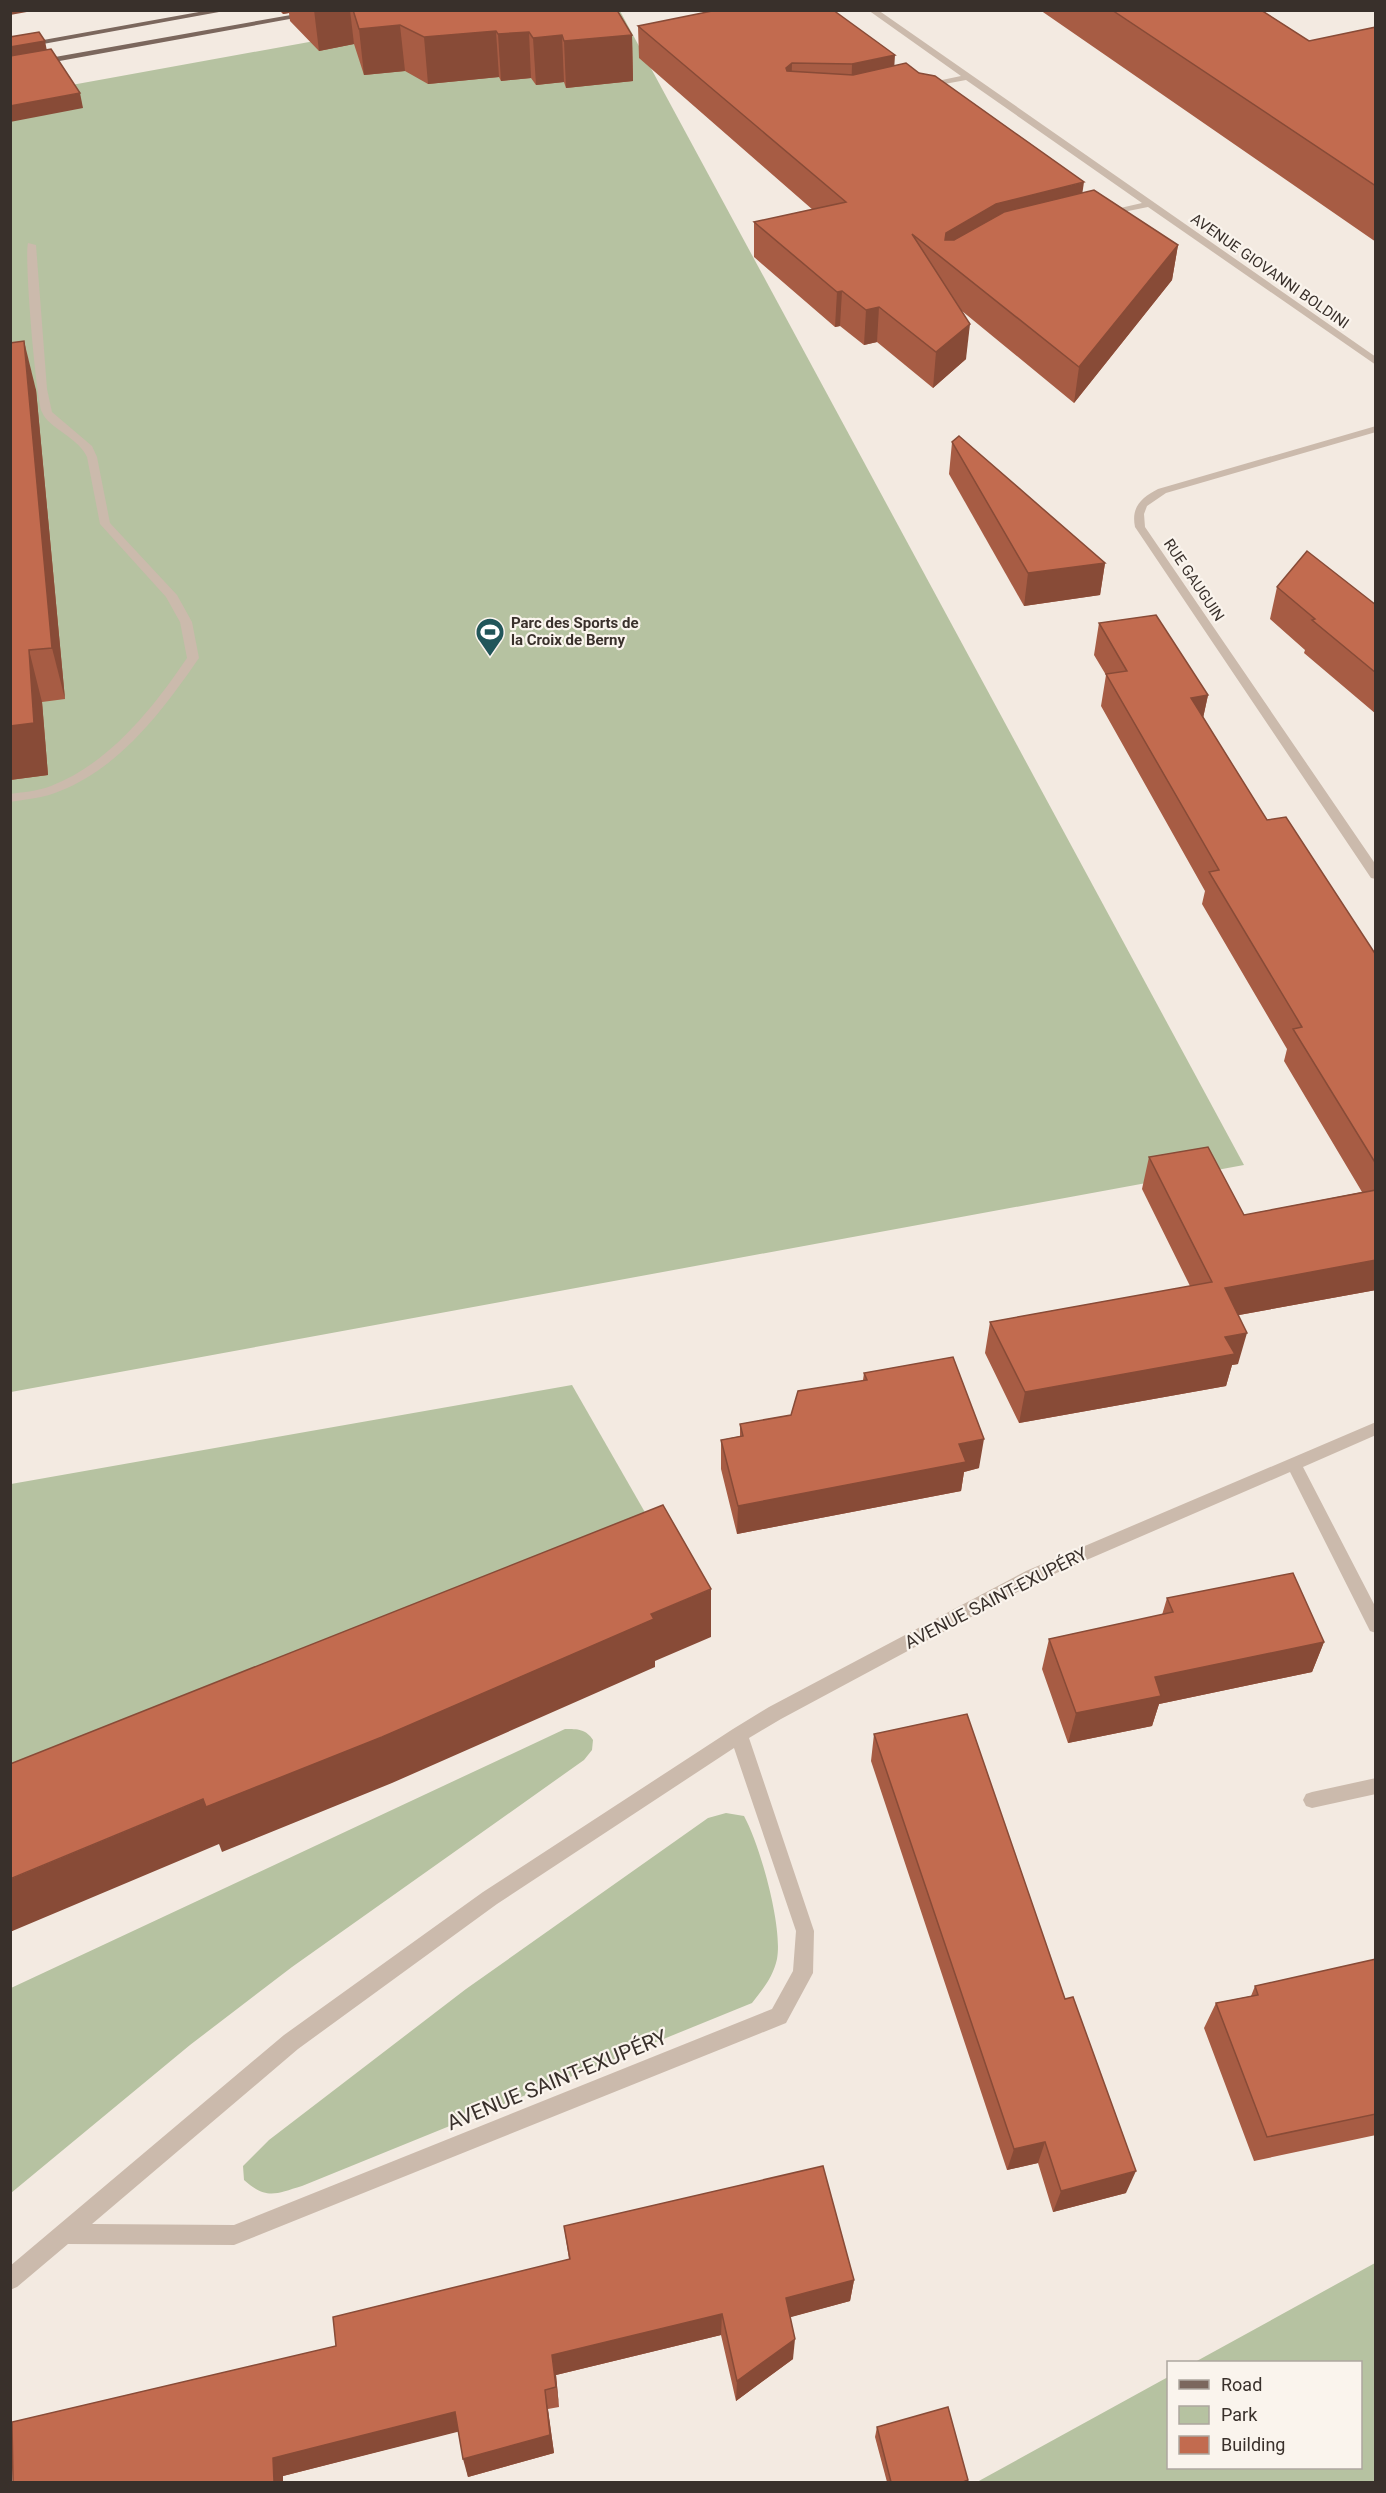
<svg xmlns="http://www.w3.org/2000/svg" width="1386" height="2493" font-family="Roboto,sans-serif">
  <style>
    .green { fill: #b6c2a1 }
    .lines { fill: none; stroke-linecap: round; stroke-linejoin: round }
    .minor { fill: #cbbaac; fill-rule: evenodd }
    .major { fill: #7b675d; fill-rule: evenodd }
    .wall { fill: #a75c44 }
    .shaded-wall { fill: #884b37 }
    .building { fill: #c26b4f; stroke: #884b37; stroke-width: 1.5 }
    .labels { text-anchor: middle; stroke-width: 4.5; stroke-linejoin: round; paint-order: stroke }
    .far-street-label { font-size: 15px; fill: #39302b; stroke: #faf4ed }
    .far-poi-label { font-size: 15px; font-weight: bold; fill: #39302b; stroke: #faf4ed; text-anchor: start }
    .street-label { font-size: 18px; fill: #39302b; stroke: #faf4ed }
    .near-street-label { font-size: 21px; fill: #39302b; stroke: #faf4ed }
  </style>
  <rect width="100%" height="100%" fill="#f3eae1"/>
  <g class="green">
    <polygon points="480,11 620,11 1244,1165 11,1392 11,96"/>
    <polygon points="572,1385 658,1535 11,1801 11,1484"/>
    <path d="M 565,1729 C 578,1729 586,1729 593,1740 L 592,1750 L 584,1760 L 292,1967 L 190,2045 L 11,2193 L 11,1988 Z"/>
    <path d="M 726,1813 L 744,1816 C 760,1845 783,1927 777,1959 C 773,1977 763,1989 752,2003 L 302,2186 C 275,2194 267,2200 244,2180 L 243,2166 L 269,2140 L 466,1989 L 708,1818 Z"/>
    <polygon points="1375,2263 1375,2482 977,2482 1168,2377 1168,2468 1360,2468 1360,2362 1195,2362"/>
  </g>
  <g class="lines">
    <g class="minor">
      <polygon points="868,10 878,10 1376,357 1376,365 1148,207 1103,216 1103,212 1142,203 966,80 923,88 923,84 961,76"/>
      <path d="M 28,243 L 36,245 L 47,389 L 52,412 L 92,446 L 97,457 L 110,523 L 177,595 L 192,622 L 199,658 C 163,710 121,767 60,791 C 45,798 27,799 10,802 L 10,794 C 24,792 38,791 51,786 C 110,763 153,708 187,658 L 180,622 L 166,597 L 100,524 L 87,457 C 78,437 48,428 42,412 C 36,399 24,256 28,243 Z"/>
      <path d="M 1376,426 L 1376,432 L 1166,493 L 1147,506 L 1144,514 L 1145,527 L 1376,865 L 1376,879 L 1371,878 L 1135,527 C 1131,507 1141,498 1158,489 Z"/>
      <path d="M 1376,1422 L 1376,1435 L 1303,1467 L 1376,1608 L 1376,1633 L 1370,1631 L 1290,1472 L 1038,1581 L 781,1719 L 749,1738 L 814,1931 L 813,1973 L 786,2023 L 234,2245 L 68,2244 L 17,2287 L 10,2290 L 10,2266 L 284,2035 L 483,1892 L 733,1729 L 769,1707 L 1026,1571 ZM 734,1748 L 796,1931 L 793,1971 L 772,2009 L 234,2225 L 92,2224 L 298,2049 L 497,1904 Z"/>
      <polygon points="1376,1778 1376,1794 1312,1808 1306,1806 1303,1800 1306,1794 1312,1792"/>
    </g>
    <g class="major">
      <polygon points="210,10 230,10 10,50 10,46"/>
      <polygon points="319,10 339,10 10,70 10,65"/>
    </g>
  </g>
  <g class="wall">
    <polygon points="279,10 617,10 632,35 633,81 566,88 564,82 536,85 531,78 501,81 499,77 428,84 405,71 364,75 354,44 319,51 290,21 289,13 283,14"/>
    <polygon points="1040,10 1261,10 1309,41 1376,27 1376,242"/>
    <polygon points="638,26 895,66 1082,193 1178,245 1172,280 1074,403 962,311 966,359 933,388 877,342 864,345 840,326 835,327 754,257 754,222 813,210 639,58"/>
    <polygon points="10,343 36,390 65,699 42,702 48,775 10,780"/>
    <polygon points="952,442 1105,563 1100,595 1024,606 949,474"/>
    <polygon points="1277,587 1376,605 1376,714 1304,653 1305,650 1270,619"/>
    <polygon points="1099,623 1208,695 1203,718 1267,820 1376,955 1376,1290 1239,1315 1238,1364 1232,1365 1226,1386 1019,1423 985,1353 990,1322 1190,1286 1142,1189 1149,1157 1244,1215 1362,1192 1284,1061 1287,1049 1202,904 1205,891 1101,706 1106,675 1094,655"/>
    <polygon points="864,1373 979,1468 964,1472 961,1491 737,1534 721,1469 721,1440 740,1436 740,1424 791,1415 863,1380"/>
    <polygon points="1167,1598 1324,1642 1312,1672 1159,1704 1152,1726 1068,1743 1042,1669 1049,1639 1162,1615"/>
    <polygon points="874,1734 1126,2193 1053,2212 1038,2163 1007,2170 871,1761"/>
    <polygon points="1376,1959 1376,2135 1254,2161 1204,2028 1216,2003 1251,1996 1255,1986"/>
    <polygon points="564,2226 854,2280 850,2301 790,2317 793,2359 736,2401 721,2335 556,2375 559,2407 548,2409 554,2453 468,2477 458,2431 283,2476 13,2482 336,2346 569,2259"/>
    <polygon points="877,2427 967,2482 887,2482 875,2437"/>
  </g>
  <g class="shaded-wall">
    <polygon points="10,10 38,10 10,15"/>
    <polygon points="282,10 288,10 289,13 283,14"/>
    <polygon points="314,10 350,10 354,44 319,51"/>
    <polygon points="400,25 405,71 364,75 359,29"/>
    <polygon points="496,31 499,77 428,84 424,37"/>
    <polygon points="529,32 531,78 501,81 498,34"/>
    <polygon points="562,35 564,82 536,85 533,38"/>
    <polygon points="632,35 633,81 566,88 564,41"/>
    <polygon points="45,41 48,56 10,63 10,47"/>
    <polygon points="895,55 893,88 851,97 852,64"/>
    <polygon points="792,63 791,96 786,68"/>
    <polygon points="80,93 83,108 10,122 10,106"/>
    <polygon points="1084,182 1079,216 944,259 946,233 996,204"/>
    <polygon points="1178,245 1172,280 1074,403 1079,367"/>
    <polygon points="842,291 840,326 835,327 837,292"/>
    <polygon points="879,307 877,342 864,345 866,310"/>
    <polygon points="970,324 966,359 933,388 936,352"/>
    <polygon points="24,341 36,390 65,699 52,648"/>
    <polygon points="1105,563 1100,595 1024,606 1028,573"/>
    <polygon points="29,650 42,702 48,775 10,780 10,726"/>
    <polygon points="1208,695 1201,727 1191,698"/>
    <polygon points="1376,1260 1376,1290 1217,1319 1225,1288"/>
    <polygon points="1247,1333 1238,1364 1232,1365 1226,1386 1019,1423 1025,1392 1225,1337"/>
    <polygon points="984,1439 979,1468 964,1472 961,1491 737,1534 738,1506 959,1444"/>
    <polygon points="711,1589 711,1637 655,1661 655,1667 392,1783 222,1852 219,1844 10,1932 10,1879"/>
    <polygon points="1324,1642 1312,1672 1159,1704 1152,1726 1068,1743 1076,1713 1155,1677"/>
    <polygon points="1045,2142 1038,2163 1007,2170 1014,2149"/>
    <polygon points="1136,2171 1126,2193 1053,2212 1061,2191"/>
    <polygon points="854,2280 850,2301 784,2319 786,2298"/>
    <polygon points="722,2314 721,2335 556,2375 559,2407 552,2355"/>
    <polygon points="795,2339 793,2359 736,2401 737,2381"/>
    <polygon points="545,2390 554,2453 468,2477 463,2459"/>
    <polygon points="455,2412 461,2431 283,2476 283,2482 274,2482 273,2458"/>
  </g>
  <g class="building">
    <polygon points="353,10 617,10 632,35 564,41 562,35 533,38 529,32 498,34 496,31 424,37 400,25 359,29"/>
    <polygon points="717,10 833,10 895,55 852,64 792,63 786,68 787,71 853,75 906,63 919,73 935,76 1084,182 996,204 946,233 945,240 954,240 1004,212 1094,190 1178,245 1079,367 912,234 970,324 936,352 879,307 866,310 842,291 837,292 754,222 846,202 638,26"/>
    <polygon points="1112,10 1261,10 1309,41 1376,27 1376,186"/>
    <polygon points="39,32 45,41 10,47 10,37"/>
    <polygon points="51,49 80,93 10,106 10,56"/>
    <polygon points="24,341 52,648 29,650 34,723 10,726 10,343"/>
    <polygon points="959,436 1105,563 1028,573 952,442"/>
    <polygon points="1307,551 1376,605 1376,673 1312,620 1315,619 1277,587"/>
    <polygon points="1156,615 1208,695 1191,698 1267,820 1286,817 1376,955 1376,1164 1293,1029 1302,1027 1209,872 1219,870 1106,674 1127,671 1099,623"/>
    <polygon points="1208,1147 1244,1215 1376,1190 1376,1260 1225,1288 1247,1333 1225,1337 1235,1354 1025,1392 990,1322 1212,1282 1149,1157"/>
    <polygon points="953,1357 984,1439 959,1444 966,1462 738,1506 721,1440 743,1436 740,1424 791,1415 798,1391 867,1380 864,1373"/>
    <polygon points="663,1505 711,1589 651,1614 654,1619 382,1737 206,1807 203,1799 10,1879 10,1764"/>
    <polygon points="1293,1573 1324,1642 1155,1677 1161,1696 1076,1713 1049,1639 1173,1612 1167,1598"/>
    <polygon points="967,1714 1065,1999 1073,1997 1136,2171 1061,2191 1045,2142 1014,2149 874,1734"/>
    <polygon points="1376,1959 1376,2114 1267,2137 1216,2003 1258,1995 1255,1986"/>
    <polygon points="823,2166 854,2280 786,2298 795,2339 737,2381 722,2314 552,2355 556,2387 545,2390 550,2435 463,2459 455,2412 273,2458 274,2482 13,2482 12,2422 336,2346 333,2317 570,2259 564,2226"/>
    <polygon points="948,2407 968,2480 963,2482 891,2482 877,2427"/>
  </g>
  <defs>
    <g id="stadium-pin" transform="scale(1.5)"><path d="M0 17L-7.5 6A9.5 9.5 0 1 1 7.5 6Z" fill="#21565a" stroke="#faf4ed"/><path d="M0-5a6.5 5 0 1 0 0 10a6.5 5 0 1 0 0-10ZM-3.5-1.8h7v3.6h-7Z" fill="#fff"/></g>
  </defs>
  <g fill-rule="evenodd">
    <use href="#stadium-pin" x="490" y="632"/>
  </g>
  <g class="labels">
    <g class="far-street-label">
      <text transform="translate(1270 271) rotate(35)" y="5">AVENUE GIOVANNI BOLDINI</text>
      <text transform="translate(1194 580) rotate(56)" y="5">RUE GAUGUIN</text>
    </g>
    <g class="far-poi-label">
      <text x="511" y="628">Parc des Sports de<tspan x="511" dy="17">la Croix de Berny</tspan></text>
    </g>
    <g class="street-label">
      <text transform="translate(996 1598) rotate(-27)" y="6">AVENUE SAINT-EXUPÉRY</text>
    </g>
    <g class="near-street-label">
      <text transform="translate(557 2080) rotate(-22)" y="7">AVENUE SAINT-EXUPÉRY</text>
    </g>
  </g>
  <rect width="1386" height="2493" fill="none" stroke="#39302b" stroke-width="24"/>
  <rect x="1167" y="2361" width="195" height="108" fill="#faf4ed" stroke="#ada69f" stroke-width="1.5"/>
  <rect x="1179" y="2380" width="30" height="9" fill="#7b675d" stroke="#ada69f" stroke-width="1.5"/>
  <text x="1221" y="2391" font-size="18" fill="#39302b">Road</text>
  <rect x="1179" y="2406" width="30" height="18" fill="#b6c2a1" stroke="#ada69f" stroke-width="1.5"/>
  <text x="1221" y="2421" font-size="18" fill="#39302b">Park</text>
  <rect x="1179" y="2436" width="30" height="18" fill="#c26b4f" stroke="#ada69f" stroke-width="1.5"/>
  <text x="1221" y="2451" font-size="18" fill="#39302b">Building</text>
</svg>
